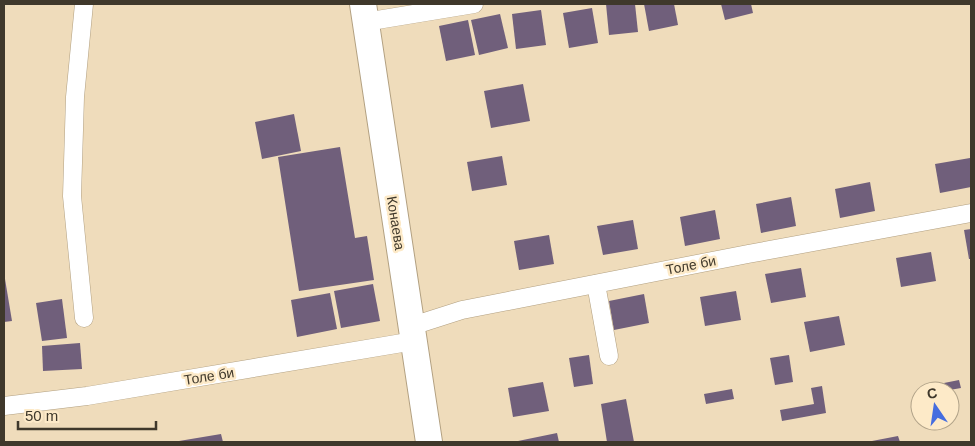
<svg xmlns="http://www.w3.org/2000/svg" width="975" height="446" font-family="Helvetica,sans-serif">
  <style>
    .building { fill: #705f7b }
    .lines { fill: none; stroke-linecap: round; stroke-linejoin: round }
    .minor-casing { stroke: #b2a081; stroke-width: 19 }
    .secondary-casing { stroke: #b2a081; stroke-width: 28 }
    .minor { stroke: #fff; stroke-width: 18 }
    .secondary { stroke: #fff; stroke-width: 26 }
    .labels { text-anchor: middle; stroke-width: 5; stroke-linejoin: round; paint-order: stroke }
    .street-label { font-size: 14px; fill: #3f382b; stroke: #fdeac8 }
  </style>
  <rect width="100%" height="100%" fill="#efdcbb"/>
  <g class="building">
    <polygon points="606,4 635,4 638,32 609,35"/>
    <polygon points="644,4 674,4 678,25 649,31"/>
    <polygon points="721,4 751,4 753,13 725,20"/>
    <polygon points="592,8 598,43 569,48 563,13"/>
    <polygon points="541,10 546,45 516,49 512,14"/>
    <polygon points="500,14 508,48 479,55 471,20"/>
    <polygon points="468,20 475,55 446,61 439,26"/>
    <polygon points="523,84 530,121 491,128 484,91"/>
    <polygon points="294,114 301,151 262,159 255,122"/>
    <polygon points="340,147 355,238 367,236 374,280 299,291 278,157"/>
    <polygon points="502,156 507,185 472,191 467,162"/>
    <polygon points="970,158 971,187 940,193 935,164"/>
    <polygon points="870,182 875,211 840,218 835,189"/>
    <polygon points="791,197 796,226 761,233 756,204"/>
    <polygon points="715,210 720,239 685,246 680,217"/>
    <polygon points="633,220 638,249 603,255 597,226"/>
    <polygon points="971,229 971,259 969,259 964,230"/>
    <polygon points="549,235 554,264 519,270 514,241"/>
    <polygon points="931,252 936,281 901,287 896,258"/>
    <polygon points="801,268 806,297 771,303 765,274"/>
    <polygon points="4,273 12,321 4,322"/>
    <polygon points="373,284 380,321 341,328 334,291"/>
    <polygon points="736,291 741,320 705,326 700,297"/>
    <polygon points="330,293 337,329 297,337 291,300"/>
    <polygon points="644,294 649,323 614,330 609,301"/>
    <polygon points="62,299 67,338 42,341 36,303"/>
    <polygon points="839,316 845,345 810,352 804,322"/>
    <polygon points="80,343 82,369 43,371 42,346"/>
    <polygon points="589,355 593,384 574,387 569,358"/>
    <polygon points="789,355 793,382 775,385 770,358"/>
    <polygon points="959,380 961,388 944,391 930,391 929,386"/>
    <polygon points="543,382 549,411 513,417 508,388"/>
    <polygon points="822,386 826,413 782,421 780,410 814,404 811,388"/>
    <polygon points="732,389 734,399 706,404 704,394"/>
    <polygon points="626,399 634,442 607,442 601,404"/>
    <polygon points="557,433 559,442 518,442 518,441"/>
    <polygon points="221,434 223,442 179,442 179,441"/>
    <polygon points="898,436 900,442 872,442 872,441"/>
  </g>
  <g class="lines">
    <g class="minor-casing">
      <g id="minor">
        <polyline points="365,22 474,4"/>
        <polyline points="596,284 609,356"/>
        <polyline points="84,318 72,196 75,97 84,4"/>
        <polyline points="412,326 462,310 748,254 971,213"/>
        <polyline points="4,406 87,396 414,341"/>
      </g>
    </g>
    <g class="secondary-casing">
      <polyline id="secondary" points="363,4 429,442"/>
    </g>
    <use href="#minor" class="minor"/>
    <use href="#secondary" class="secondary"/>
  </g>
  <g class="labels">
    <g class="street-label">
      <text transform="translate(396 223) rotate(81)" y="5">Конаева</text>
      <text transform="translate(691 265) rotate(-11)" y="5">Толе би</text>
      <text transform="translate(209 376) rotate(-9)" y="5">Толе би</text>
    </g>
  </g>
  <rect width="975" height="446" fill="none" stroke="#3f382b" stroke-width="10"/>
  <g transform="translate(935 406) rotate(347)"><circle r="24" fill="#fdeac8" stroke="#b1a389"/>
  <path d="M0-4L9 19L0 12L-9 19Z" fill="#456ddf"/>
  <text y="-8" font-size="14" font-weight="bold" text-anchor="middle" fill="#3f382b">С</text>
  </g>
  <path d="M18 421v8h138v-8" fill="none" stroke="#3f382b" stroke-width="2.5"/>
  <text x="25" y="421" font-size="15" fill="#3f382b" stroke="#fdeac8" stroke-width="4" paint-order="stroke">50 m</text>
</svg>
